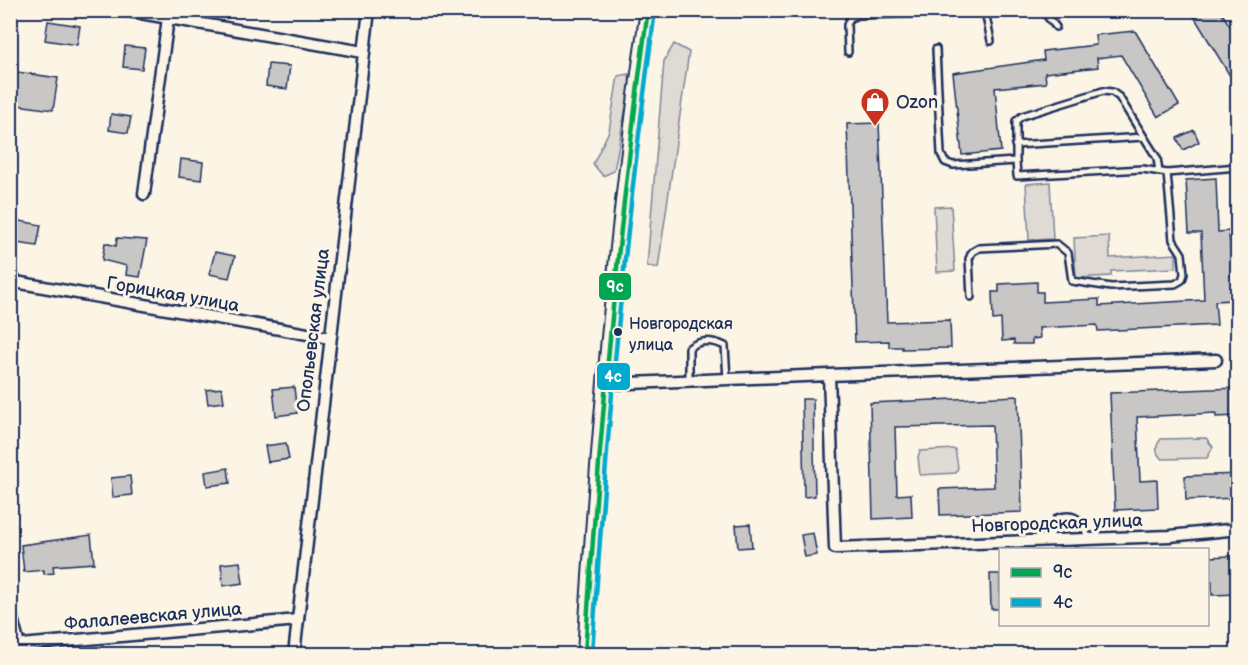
<svg xmlns="http://www.w3.org/2000/svg" width="1248" height="665" font-family="'Balsamiq Sans',sans-serif">
  <style>
    .green { fill: #dfdbd4; stroke: #7d8599; stroke-width: 1.5 }
    .building { fill: #c8c7c6; stroke: #1b2f5e; stroke-width: 1.5 }
    .lines { fill: none; stroke-linecap: round; stroke-linejoin: round }
    .service-casing { stroke: #1b2f5e; stroke-width: 10 }
    .minor-casing { stroke: #1b2f5e; stroke-width: 15 }
    .tertiary-casing { stroke: #1b2f5e; stroke-width: 18 }
    .service { stroke: #fcf5e5; stroke-width: 5 }
    .minor { stroke: #fcf5e5; stroke-width: 10 }
    .tertiary { stroke: #fcf5e5; stroke-width: 14 }
    .bus-1-casing { stroke: #fcf5e5; stroke-width: 9 }
    .bus-2-casing { stroke: #fcf5e5; stroke-width: 9 }
    .bus-1 { stroke: #00a651; stroke-width: 4.5 }
    .bus-2 { stroke: #00a9ce; stroke-width: 4.5 }
    .bus-dot { fill: #1b2f5e; stroke: #fcf5e5; stroke-width: 2 }
    .labels { text-anchor: middle; stroke-width: 6; stroke-linejoin: round; paint-order: stroke }
    .bus-label { font-size: 16px; fill: #1b2f5e; stroke: #fcf5e5; text-anchor: start }
    .poi-label { font-size: 18px; fill: #1b2f5e; stroke: #fcf5e5; text-anchor: start }
    .street-label { font-size: 18px; fill: #1b2f5e; stroke: #fcf5e5 }
    .line-badge { stroke: #fcf5e5; stroke-width: 2 }
    .badge-label { font-size: 16px; text-anchor: middle; font-weight: bold; fill: #fff }
  </style>
  <rect width="100%" height="100%" fill="#fcf5e5"/>
  <filter id="ink" filterUnits="userSpaceOnUse"><feTurbulence type="fractalNoise" baseFrequency=".0167" numOctaves="2"/><feDisplacementMap in="SourceGraphic" scale="12" xChannelSelector="R" yChannelSelector="G"/><feConvolveMatrix kernelMatrix="1 2 1 2 8 2 1 2 1" color-interpolation-filters="sRGB"/></filter>
  <g filter="url(#ink)">
    <g class="green">
      <polygon points="674,44 689,52 658,268 647,266 664,61"/>
      <polygon points="629,74 630,85 614,171 603,176 593,164 609,131 618,76"/>
      <polygon points="1050,182 1053,239 1029,240 1026,184"/>
      <polygon points="951,206 955,271 937,272 934,207"/>
      <polygon points="1109,236 1110,258 1176,254 1176,268 1111,271 1111,276 1076,278 1074,238"/>
      <path d="M 1206,438 L 1213,447 L 1207,458 L 1162,459 C 1155,453 1155,446 1161,439 Z"/>
      <polygon points="955,449 958,467 956,473 920,475 918,457 920,451"/>
    </g>
    <g class="building">
      <polygon points="1190,10 1220,10 1238,39 1238,89"/>
      <polygon points="48,21 80,26 77,45 45,40"/>
      <polygon points="1135,31 1179,105 1158,117 1121,55 1097,58 1098,67 1045,73 1046,83 995,88 1001,151 962,155 953,73 1044,60 1043,51 1096,45 1095,35"/>
      <polygon points="125,46 145,48 142,69 123,67"/>
      <polygon points="268,64 290,66 287,89 266,86"/>
      <polygon points="10,71 58,78 53,110 10,104"/>
      <polygon points="111,114 131,117 128,133 109,130"/>
      <polygon points="879,123 887,322 950,320 951,348 902,349 902,347 889,347 889,341 855,342 847,124"/>
      <polygon points="1194,130 1199,142 1183,150 1177,138"/>
      <polygon points="181,159 203,162 201,180 179,177"/>
      <polygon points="1216,178 1218,232 1229,231 1233,300 1215,301 1217,325 1098,331 1097,325 1039,328 1040,338 1032,339 1032,344 1014,344 1014,340 1002,341 1001,319 993,320 992,292 999,292 999,284 1037,282 1037,292 1043,292 1043,302 1099,299 1099,306 1204,300 1201,233 1189,233 1186,180"/>
      <polygon points="10,219 41,225 37,246 10,242"/>
      <polygon points="117,238 147,240 140,277 126,275 127,266 102,260 105,243 116,246"/>
      <polygon points="215,252 235,256 229,278 209,274"/>
      <polygon points="294,387 297,413 276,416 273,389"/>
      <polygon points="222,388 224,402 208,404 206,390"/>
      <polygon points="1238,388 1238,416 1216,417 1216,413 1137,417 1140,481 1157,480 1158,508 1115,510 1110,393"/>
      <polygon points="1018,396 1022,512 940,515 939,489 994,487 992,425 895,427 897,495 911,494 912,517 873,519 870,403"/>
      <polygon points="802,399 813,399 815,496 804,497"/>
      <polygon points="286,443 289,459 268,462 265,446"/>
      <polygon points="228,468 230,483 207,486 205,472"/>
      <polygon points="1238,474 1238,498 1186,500 1185,476"/>
      <polygon points="130,476 132,495 113,497 111,478"/>
      <polygon points="750,524 752,547 738,548 736,525"/>
      <polygon points="813,533 817,555 805,557 801,535"/>
      <polygon points="91,535 94,563 53,566 54,573 44,574 44,570 24,572 21,545"/>
      <polygon points="1232,556 1237,594 1212,595 1212,581 1208,582 1208,557"/>
      <polygon points="240,562 243,583 223,586 221,564"/>
      <polygon points="990,574 1000,574 1000,609 991,609"/>
    </g>
    <g class="lines">
      <g class="service-casing">
        <g id="service">
          <polyline points="1042,10 1056,27"/>
          <polyline points="985,11 991,41"/>
          <polyline points="936,49 941,154 945,162 953,165 1016,161 1017,176 1143,169 1167,173 1238,167"/>
          <polyline points="848,52 847,25 850,18 858,15 985,12"/>
          <polyline points="1015,145 1144,137"/>
          <polyline points="1016,161 1016,121 1022,116 1103,91 1112,92 1119,97 1157,158 1159,172"/>
          <polyline points="971,297 969,259 972,252 979,248 1057,244 1068,253 1072,281 1111,287 1175,284 1182,280 1184,274 1182,254 1173,240 1167,173"/>
          <path d="M 689,381 L 689,348 C 700,339 712,340 725,346 L 727,379"/>
          <path d="M 1049,540 L 1057,518 C 1077,511 1082,522 1089,539"/>
        </g>
      </g>
      <g class="minor-casing">
        <g id="minor">
          <polyline points="123,10 363,52"/>
          <polyline points="144,194 169,11"/>
          <polyline points="10,281 330,338"/>
          <polyline points="829,375 1216,360"/>
          <polyline points="606,384 829,375 835,548 1170,536 1238,529"/>
          <polyline points="10,610 21,654"/>
          <polyline points="10,646 298,620"/>
          <polyline points="294,654 369,10"/>
        </g>
      </g>
      <g class="tertiary-casing">
        <path id="tertiary" d="M 585,654 C 598,440 616,223 648,10"/>
      </g>
      <use href="#service" class="service"/>
      <use href="#minor" class="minor"/>
      <use href="#tertiary" class="tertiary"/>
      <g class="bus-1-casing">
        <path id="bus-1" d="M 585,654 C 599,439 618,224 648,10"/>
      </g>
      <g class="bus-2-casing">
        <path id="bus-2" d="M 592,654 C 606,439 625,225 655,11"/>
      </g>
      <use href="#bus-1" class="bus-1"/>
      <use href="#bus-2" class="bus-2"/>
    </g>
  </g>
  <defs>
    <g id="shop-pin" transform="scale(1.5)"><path d="M0 17L-7.5 6A9.5 9.5 0 1 1 7.5 6Z" fill="#c8321e" stroke="#fcf5e5"/><path d="M-5-2.5h2.3a2.7 3.5 0 0 1 5.4 0H5L5.5 6h-11ZM-1.5-2.5h3a1.5 2.3 0 0 0-3 0Z" fill="#fff"/></g>
  </defs>
  <g fill-rule="evenodd">
    <use href="#shop-pin" x="875" y="102"/>
  </g>
  <circle class="bus-dot" cx="618" cy="332" r="5"/>
  <g class="labels">
    <g class="bus-label">
      <text x="629" y="329">Новгородская<tspan x="629" dy="21">улица</tspan></text>
    </g>
    <g class="poi-label">
      <text x="896" y="108">Ozon</text>
    </g>
    <g class="street-label">
      <text transform="translate(173 294) rotate(10)" y="6">Горицкая улица</text>
      <text transform="translate(313 330) rotate(-83)" y="6">Опольевская улица</text>
      <text transform="translate(1057 523) rotate(-2)" y="6">Новгородская улица</text>
      <text transform="translate(153 616) rotate(-5)" y="6">Фалалеевская улица</text>
    </g>
  </g>
  <g class="line-badge">
    <rect x="598" y="272" width="34" height="29" rx="6" fill="#00a651"/>
    <rect x="596" y="362" width="35" height="29" rx="6" fill="#00a9ce"/>
  </g>
  <g class="badge-label">
    <text x="615" y="292">9с</text>
    <text x="613" y="382">4с</text>
  </g>
  <rect width="1248" height="665" fill="none" stroke="#fcf5e5" stroke-width="36"/>
  <rect x="18" y="18" width="1212" height="629" fill="none" stroke="#1b2f5e" stroke-width="2" filter="url(#ink)"/>
  <rect x="999" y="548" width="210" height="78" fill="#fcf5e5" stroke="#a2a6af" stroke-width="1.5"/>
  <rect x="1011" y="568" width="30" height="9" fill="#00a651" stroke="#a2a6af" stroke-width="1.5"/>
  <text x="1053" y="578" font-size="18" fill="#1b2f5e">9с</text>
  <rect x="1011" y="598" width="30" height="9" fill="#00a9ce" stroke="#a2a6af" stroke-width="1.5"/>
  <text x="1053" y="608" font-size="18" fill="#1b2f5e">4с</text>
</svg>
